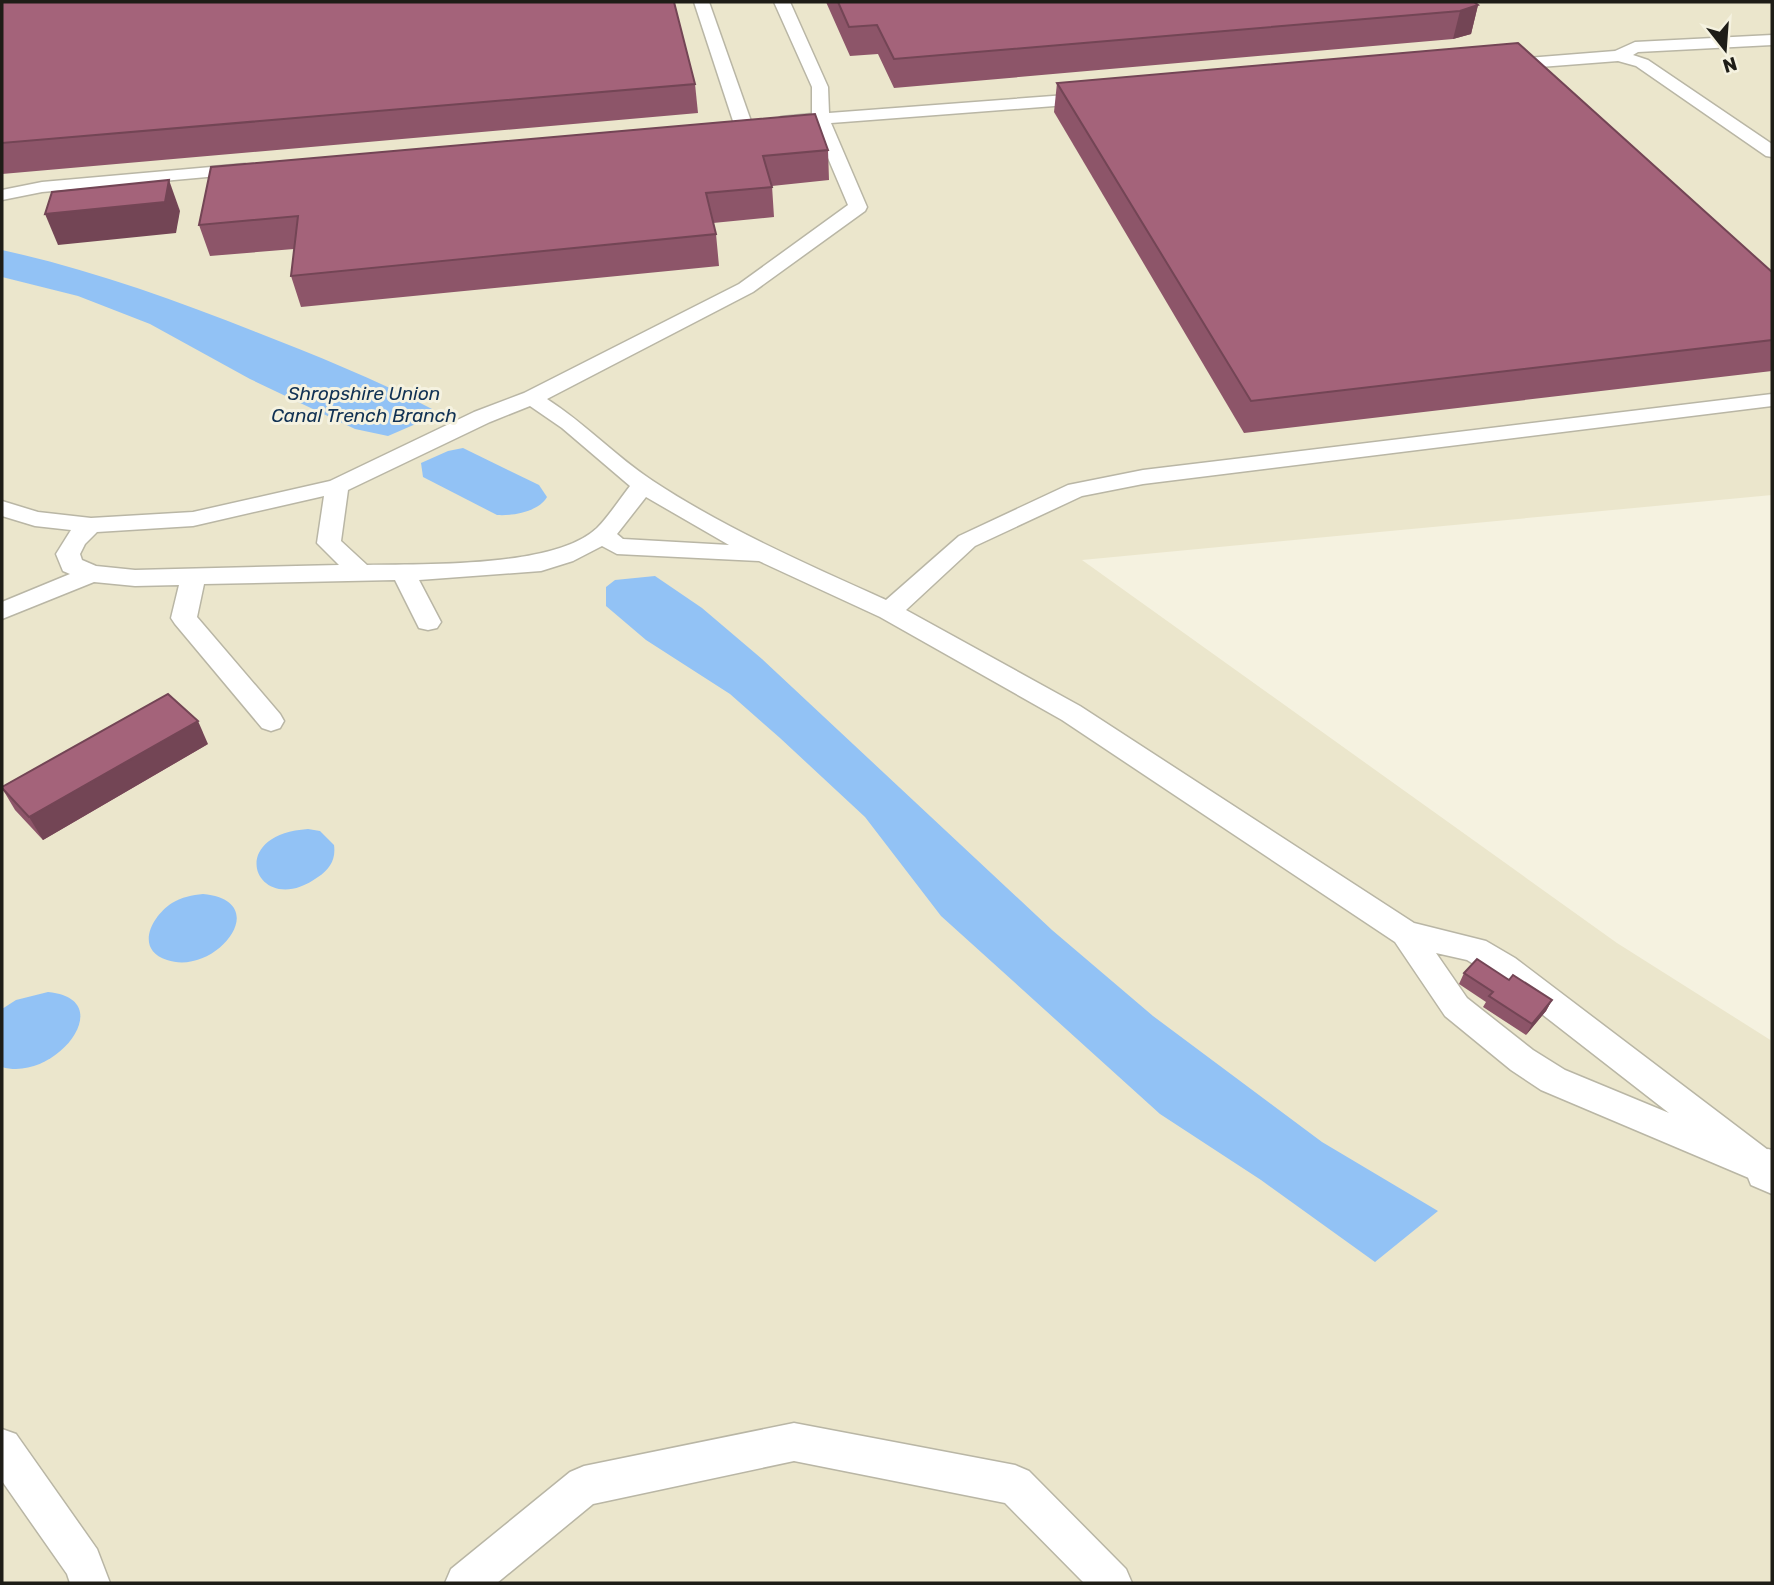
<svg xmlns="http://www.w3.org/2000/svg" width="1774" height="1585" font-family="Rubik,sans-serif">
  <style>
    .built { fill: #ebe6cc }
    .water { fill: #92c2f5 }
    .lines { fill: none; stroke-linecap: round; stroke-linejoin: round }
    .lane-casing { stroke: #b9b6a5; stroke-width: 3 }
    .street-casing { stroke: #b9b6a5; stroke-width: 3 }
    .lane { fill: #fff; fill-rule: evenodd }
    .street { fill: #fff; fill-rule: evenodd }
    .wall { fill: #8d5569 }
    .shaded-wall { fill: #734555 }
    .building { fill: #a4637a; stroke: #734555; stroke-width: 2 }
    .labels { text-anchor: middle; stroke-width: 6; stroke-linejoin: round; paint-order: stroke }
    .far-water-label { font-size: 19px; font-style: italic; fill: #103153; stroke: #f5f2e0 }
  </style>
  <rect width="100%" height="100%" fill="#f5f2e0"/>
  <polygon class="built" points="2,2 1772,2 1772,495 1082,560 1617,943 1772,1041 1772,1583 2,1583"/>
  <g class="water">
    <path d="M 2,250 C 89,269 172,299 256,332 C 315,355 375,379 432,409 L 425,420 L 388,436 L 355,429 L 250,379 L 150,324 L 78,296 L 2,277 Z"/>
    <path d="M 463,448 L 539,485 L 547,497 C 538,512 513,516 497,515 L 423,477 L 421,463 L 448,451 Z"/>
    <polygon points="655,576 702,608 762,659 1052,930 1153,1016 1322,1142 1438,1211 1375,1262 1261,1180 1160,1114 941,916 865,817 780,738 730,694 646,640 606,606 606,587 615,580"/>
    <path d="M 308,829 L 320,831 L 334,845 C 336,859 330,869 318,877 C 258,921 221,835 308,829 Z"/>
    <path d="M 203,894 C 276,901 215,977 167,960 C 134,949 152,916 172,903 C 182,897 192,895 203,894 Z"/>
    <path d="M 48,992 C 121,999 55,1083 2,1067 L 2,1009 L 16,1000 Z"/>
  </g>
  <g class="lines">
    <g class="lane-casing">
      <g id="lane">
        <polygon points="694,2 709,2 752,124 749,128 737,128 734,124"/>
        <path d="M 774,2 L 790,2 L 828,87 L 829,113 L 1093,93 L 1101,98 L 1093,103 L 831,123 L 867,207 L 865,211 L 753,292 L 547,399 C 585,423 616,457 653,481 C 726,529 806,564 886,600 L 959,536 L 1068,485 L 1143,470 L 1772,394 L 1772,406 L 1143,484 L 1082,496 L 975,546 L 906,610 L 1080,706 L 1414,923 L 1486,941 L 1515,958 L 1772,1153 L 1772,1184 L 1768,1185 L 1756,1181 L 1541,1090 L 1511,1070 L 1445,1016 L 1395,942 L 1062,720 L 880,617 L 759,561 L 617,554 L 602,546 L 573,561 L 541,571 L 419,580 L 441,622 L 437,628 L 428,630 L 419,628 L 395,580 L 204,584 L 197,617 L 280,714 L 284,721 L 280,728 L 271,731 L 262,728 L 175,624 L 171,618 L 179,585 L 135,586 L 94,582 L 2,619 L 2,602 L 70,574 L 63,571 L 56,554 L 71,530 L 35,526 L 2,516 L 2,501 L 38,512 L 91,518 L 193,512 L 330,481 L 474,412 L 524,393 L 739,284 L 848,205 L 814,125 L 781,127 L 772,122 L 781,117 L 812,114 L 812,87 ZM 530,406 L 562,428 L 630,486 C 619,500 609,516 597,528 C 555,568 423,564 367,565 L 341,541 L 348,490 L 490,422 ZM 324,496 L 317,543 L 339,565 L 135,570 L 96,566 L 82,560 L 80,554 L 85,544 L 97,532 L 193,526 ZM 646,497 L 729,545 L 623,539 L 617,534 ZM 1436,953 L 1467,960 L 1493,976 L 1669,1113 L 1565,1070 L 1533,1050 L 1467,998 Z"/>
        <polygon points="1772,35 1772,45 1638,52 1633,55 1648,60 1772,144 1772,157 1766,156 1636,66 1618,61 1503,70 1495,65 1503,60 1615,51 1635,42"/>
        <polygon points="245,164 254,169 251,173 42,192 2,200 2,190 42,182"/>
        <polygon points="794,1423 1015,1465 1029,1471 1126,1569 1132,1583 1084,1583 1005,1503 794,1461 593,1504 497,1583 445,1583 451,1569 570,1472 584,1466"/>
        <polygon points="2,1429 16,1434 97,1549 110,1583 70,1583 67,1574 2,1481"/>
      </g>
    </g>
    <g class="street-casing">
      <polygon id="street" points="1768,1149 1772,1150 1772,1194 1751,1185 1745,1170 1751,1155"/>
    </g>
    <use href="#lane" class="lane"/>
    <use href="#street" class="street"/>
  </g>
  <g class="wall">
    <polygon points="2,2 695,84 698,113 2,174"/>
    <polygon points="826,2 1474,2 1478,5 1471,34 1453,39 894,88 878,54 850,56"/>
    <polygon points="1057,83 1772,272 1772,371 1244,433 1054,112"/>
    <polygon points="828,150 829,180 772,186 774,217 713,223 716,234 719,266 301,307 291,276 294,249 210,256 199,225 211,167"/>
    <polygon points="208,744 43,840 15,810 2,788"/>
    <polygon points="1464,973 1509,980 1552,1000 1546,1011 1526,1035 1483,1007 1486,1002 1459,984"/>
  </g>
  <g class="shaded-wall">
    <polygon points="1478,5 1471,34 1453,39 1460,11"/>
    <polygon points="169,180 180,211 176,233 58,245 45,214"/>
    <polygon points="198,721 208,744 43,840 29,817"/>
    <polygon points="1552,1000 1546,1011 1526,1035 1532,1024"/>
  </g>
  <g class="building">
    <polygon points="2,2 674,2 695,84 2,143"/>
    <polygon points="838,2 1474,2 1478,5 1460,11 894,59 877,25 849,27"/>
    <polygon points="1518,43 1772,272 1772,340 1251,401 1057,83"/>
    <polygon points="815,114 828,150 763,156 772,187 706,193 716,234 291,276 298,216 199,225 211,167"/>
    <polygon points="169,180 165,202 45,214 52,192"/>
    <polygon points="168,694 198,721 29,817 2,788 2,787"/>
    <polygon points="1477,959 1509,980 1513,975 1552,1000 1532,1024 1489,996 1493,992 1464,973"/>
  </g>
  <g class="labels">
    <g class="far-water-label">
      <text x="364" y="400">Shropshire Union<tspan x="364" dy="22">Canal Trench Branch</tspan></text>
    </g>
  </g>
  <rect width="1774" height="1585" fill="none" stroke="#1e1d17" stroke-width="7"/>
  <g transform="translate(1725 49) rotate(163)" stroke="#f5f2e0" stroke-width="5" paint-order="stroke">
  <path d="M0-5L12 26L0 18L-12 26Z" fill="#1e1d17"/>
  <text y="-10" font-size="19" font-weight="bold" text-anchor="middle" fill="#1e1d17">N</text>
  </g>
</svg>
